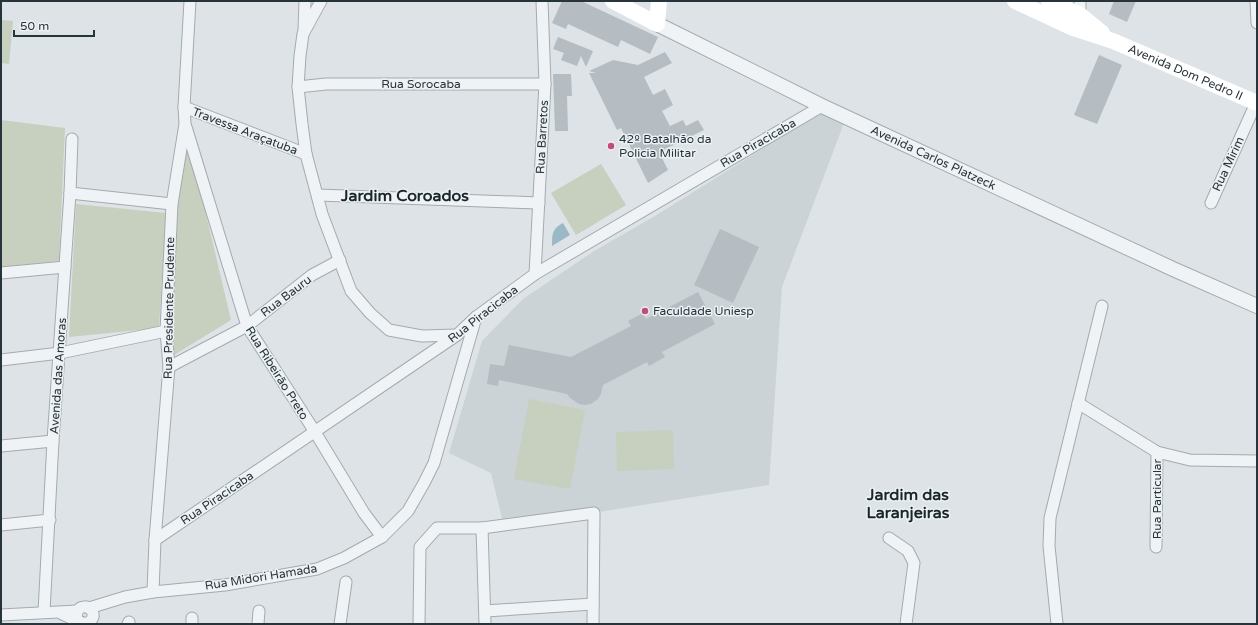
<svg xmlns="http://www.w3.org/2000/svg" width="1258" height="625" font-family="'Varela Round',sans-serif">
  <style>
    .built { fill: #cbd3d7 }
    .green { fill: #c7cfbf }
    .water { fill: #9ab9c4 }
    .building { fill: #b5bdc2 }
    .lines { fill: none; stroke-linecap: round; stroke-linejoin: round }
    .minor-casing { stroke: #a3abaf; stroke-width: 13 }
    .tertiary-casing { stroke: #a3abaf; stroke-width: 16 }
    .minor { stroke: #f0f3f5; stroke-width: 11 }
    .tertiary { stroke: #f0f3f5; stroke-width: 14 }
    .secondary { stroke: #fff; stroke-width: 16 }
    .poi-dot { fill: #c44a7a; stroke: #ecf1f4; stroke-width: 1.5 }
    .labels { text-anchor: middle; stroke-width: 3; stroke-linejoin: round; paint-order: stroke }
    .street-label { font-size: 12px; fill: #28343b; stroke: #ecf1f4 }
    .poi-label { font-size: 12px; fill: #28343b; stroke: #ecf1f4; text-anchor: start }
    .district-label { font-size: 16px; font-weight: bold; fill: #1a252c; stroke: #ecf1f4 }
  </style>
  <rect width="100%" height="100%" fill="#dde3e6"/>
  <polygon class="built" points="824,110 844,123 782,287 769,485 504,527 491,473 449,453 482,341 523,299 594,251 655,216"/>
  <g class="green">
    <polygon points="1,20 13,21 9,64 1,63"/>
    <polygon points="1,120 65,128 59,261 1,267"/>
    <polygon points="187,134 231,320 174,355 172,329 178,206"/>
    <polygon points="601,164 626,205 576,235 551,193"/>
    <polygon points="76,204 166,213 159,328 69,337"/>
    <polygon points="529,399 585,410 570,489 514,479"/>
    <polygon points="673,430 674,469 617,471 616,432"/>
  </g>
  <path class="water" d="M 563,223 L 570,235 L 552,246 C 552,234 552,229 563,223 Z"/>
  <g class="building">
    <polygon points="562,1 581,1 658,37 650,54 621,40 618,47 568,24 566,29 552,23"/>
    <polygon points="1114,1 1136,1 1127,22 1109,14"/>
    <polygon points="558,37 593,51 586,67 581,56 577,66 561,60 564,53 553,49"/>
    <polygon points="665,52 672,63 644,77 653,95 665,89 673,105 662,111 670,126 683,120 686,126 698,120 704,130 659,152 668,170 648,183 621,128 617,130 589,73 596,73 589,71 613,60 638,65"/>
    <polygon points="1099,55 1122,65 1097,124 1074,115"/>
    <polygon points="553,74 571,74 572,96 567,96 568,131 555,131"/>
    <polygon points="720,229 759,247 733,303 694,285"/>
    <polygon points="698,292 715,324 662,352 665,357 649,366 647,362 603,385 601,394 598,399 591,404 585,405 579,404 570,398 567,394 499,380 498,386 487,384 490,364 504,366 509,345 571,357 631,326 628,321 643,313 646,319"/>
  </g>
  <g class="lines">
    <g class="minor-casing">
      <g id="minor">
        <polyline points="321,1 303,34 300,56 298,87 302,124 306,154 322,214 351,291 370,313 389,330 422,336 457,335"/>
        <polyline points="1256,1 1257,23"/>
        <polyline points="1077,20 1080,15 1080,1"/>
        <polyline points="304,30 305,1"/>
        <polyline points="298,87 326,84 545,84"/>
        <polyline points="184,107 306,154"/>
        <polyline points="186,127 247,326 315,432 364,513 382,537"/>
        <polyline points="70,193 172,204"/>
        <polyline points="318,195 539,203"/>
        <polyline points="1211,203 1256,103"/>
        <polyline points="1,273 65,267"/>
        <polyline points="535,274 545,84 542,1"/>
        <polyline points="1,360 60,353 166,331"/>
        <polyline points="169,367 247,326 312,275 340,260"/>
        <polyline points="1078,403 1157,452"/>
        <polyline points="1,446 53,441"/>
        <polyline points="1,525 50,520"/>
        <polyline points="482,528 594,513 593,624"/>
        <polyline points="889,538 908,551 914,563 906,624"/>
        <polyline points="155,540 457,335 476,317 535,274 822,106"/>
        <polyline points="1156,547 1157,452 1190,460 1257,461"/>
        <polyline points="153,592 155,540 169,367 166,331 172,204 185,124 184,107 190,1"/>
        <polyline points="89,608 125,597 153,592 225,585 317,569 344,558 382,537 408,511 424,483 434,463 476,317"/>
        <polyline points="485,611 593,604"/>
        <polyline points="44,612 53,441 70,193 72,139"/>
        <path d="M 62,614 C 67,616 83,624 86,623 C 89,623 92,620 93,617 C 95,604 73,602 77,620"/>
        <polyline points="1,615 77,611"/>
        <polyline points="128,624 129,622"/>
        <polyline points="192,624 192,618"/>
        <polyline points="258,624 259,611"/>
        <polyline points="340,624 346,582"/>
        <polyline points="419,624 420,547 437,528 482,528 485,624"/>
        <polyline points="1057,624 1049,546 1050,518 1102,306"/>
      </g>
    </g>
    <g class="tertiary-casing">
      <g id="tertiary">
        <path id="s1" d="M 657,24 L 822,106 L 1173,269 L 1257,306"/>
      </g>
    </g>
    <use href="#minor" class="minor"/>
    <use href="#tertiary" class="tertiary"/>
    <g class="secondary">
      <polyline points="613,1 657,24 659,1"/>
      <path id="s2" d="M 1015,1 L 1073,28 L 1113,41 L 1257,103"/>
      <polyline points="1049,1 1080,15 1102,33"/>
    </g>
  </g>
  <g class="poi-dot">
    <circle cx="611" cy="146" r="4"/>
    <circle cx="645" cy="311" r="4"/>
  </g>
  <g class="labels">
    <g class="street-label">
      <text dy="4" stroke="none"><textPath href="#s2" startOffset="185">Avenida Dom Pedro II</textPath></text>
      <text x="421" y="88">Rua Sorocaba</text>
      <text transform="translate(245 131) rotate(21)" y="4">Travessa Araçatuba</text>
      <text transform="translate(542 137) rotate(-87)" y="4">Rua Barretos</text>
      <text transform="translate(758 143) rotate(-30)" y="4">Rua Piracicaba</text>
      <text dy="4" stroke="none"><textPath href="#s1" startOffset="307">Avenida Carlos Platzeck</textPath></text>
      <text transform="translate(1228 164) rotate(-65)" y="4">Rua Mirim</text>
      <text transform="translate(286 296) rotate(-37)" y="4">Rua Bauru</text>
      <text transform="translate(169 308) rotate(-89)" y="4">Rua Presidente Prudente</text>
      <text transform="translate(483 314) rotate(-38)" y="4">Rua Piracicaba</text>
      <text transform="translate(277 373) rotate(58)" y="4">Rua Ribeirão Preto</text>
      <text transform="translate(58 376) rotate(-86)" y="4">Avenida das Amoras</text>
      <text transform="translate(217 498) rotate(-34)" y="4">Rua Piracicaba</text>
      <text transform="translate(1157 499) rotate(-90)" y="4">Rua Particular</text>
      <text transform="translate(261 577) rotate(-9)" y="4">Rua Midori Hamada</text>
    </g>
    <g class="poi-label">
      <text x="619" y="143">42º Batalhão da<tspan x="619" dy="14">Policia Militar</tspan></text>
      <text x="653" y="315">Faculdade Uniesp</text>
    </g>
    <g class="district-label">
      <text x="405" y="201">Jardim Coroados</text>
      <text x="908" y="500">Jardim das<tspan x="908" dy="18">Laranjeiras</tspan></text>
    </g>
  </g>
  <rect width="1258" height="625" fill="none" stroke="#28343b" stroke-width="4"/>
  <path d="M14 30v6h80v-6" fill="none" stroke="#28343b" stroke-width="2"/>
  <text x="20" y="30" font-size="12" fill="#28343b" stroke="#ecf1f4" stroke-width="3" paint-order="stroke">50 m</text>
</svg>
